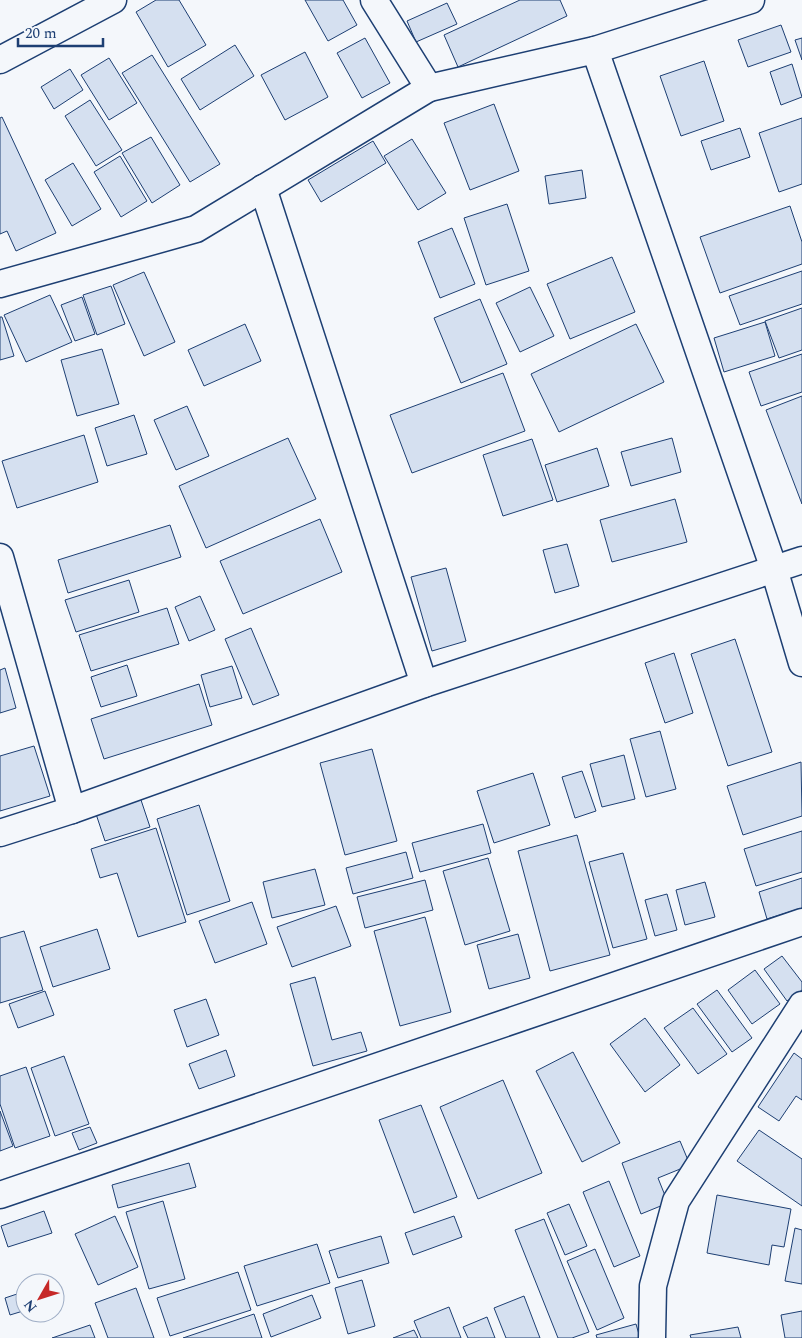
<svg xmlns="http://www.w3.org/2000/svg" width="802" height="1338" font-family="Spectral,serif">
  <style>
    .building { fill: #d5e0f0; stroke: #1d3f73 }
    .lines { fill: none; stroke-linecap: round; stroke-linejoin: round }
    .street-casing { stroke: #1d3f73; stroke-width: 29 }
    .street { stroke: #f4f7fb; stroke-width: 26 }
  </style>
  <rect width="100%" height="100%" fill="#f4f7fb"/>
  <g class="building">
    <polygon points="156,0 179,0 206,45 168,67 136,12"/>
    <polygon points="305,0 343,0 357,25 328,41"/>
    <polygon points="520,0 560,0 567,16 458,67 444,35"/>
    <polygon points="447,3 457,24 416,42 407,21"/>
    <polygon points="781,25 791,52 748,67 738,40"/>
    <polygon points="365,38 390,83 362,98 337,53"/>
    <polygon points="802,38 802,60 795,40"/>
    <polygon points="235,45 254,76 200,110 181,79"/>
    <polygon points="305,52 328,97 285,120 261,75"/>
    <polygon points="152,55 220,164 190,182 122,73"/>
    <polygon points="109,58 137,103 109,120 81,75"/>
    <polygon points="704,61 724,121 681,136 660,76"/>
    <polygon points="792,64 802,97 781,105 770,72"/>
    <polygon points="70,69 83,90 54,109 41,87"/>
    <polygon points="90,100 122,150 96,166 65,116"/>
    <polygon points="494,104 519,171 470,190 444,123"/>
    <polygon points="2,117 56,233 16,251 7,231 0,234 0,118"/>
    <polygon points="802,118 802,184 779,192 759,133"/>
    <polygon points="740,128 750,157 711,170 701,141"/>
    <polygon points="151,137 180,185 152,203 122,153"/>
    <polygon points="412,139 446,193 418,210 384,156"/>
    <polygon points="373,141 386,163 321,202 308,180"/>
    <polygon points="120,156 147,201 121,217 94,172"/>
    <polygon points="73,163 101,209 72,226 45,180"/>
    <polygon points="582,170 586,198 549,204 545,176"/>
    <polygon points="507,204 529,271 486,285 464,218"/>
    <polygon points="790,206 802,242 802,264 720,293 700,237"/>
    <polygon points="452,228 475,284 440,298 418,242"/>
    <polygon points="612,257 635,312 570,339 547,284"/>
    <polygon points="802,271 802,304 740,325 729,296"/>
    <polygon points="144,272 175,342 144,356 113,285"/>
    <polygon points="111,286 125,324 97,335 83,295"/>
    <polygon points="530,287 554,336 520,352 496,303"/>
    <polygon points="50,295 72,342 26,362 4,315"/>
    <polygon points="82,297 95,334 75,341 61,305"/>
    <polygon points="480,299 507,364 461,383 434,318"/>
    <polygon points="802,308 802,350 779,358 765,321"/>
    <polygon points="0,317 2,317 14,356 0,360"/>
    <polygon points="765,322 775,356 724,372 714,338"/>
    <polygon points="245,324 261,361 204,386 188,350"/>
    <polygon points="636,324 664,382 559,432 531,374"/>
    <polygon points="102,349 119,404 77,416 61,360"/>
    <polygon points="802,354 802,392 761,406 749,372"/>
    <polygon points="503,373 525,431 412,473 390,415"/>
    <polygon points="802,396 802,504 766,410"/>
    <polygon points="187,406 209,456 176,470 154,420"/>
    <polygon points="134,415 147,454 107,466 95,428"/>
    <polygon points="84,435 98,482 17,508 2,461"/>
    <polygon points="288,438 316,499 206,548 179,486"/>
    <polygon points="672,438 681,472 631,486 621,452"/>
    <polygon points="532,439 553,500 503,516 483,455"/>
    <polygon points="597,448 609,486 557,502 545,465"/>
    <polygon points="675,499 687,542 612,562 600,520"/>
    <polygon points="320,519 342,572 243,614 220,561"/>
    <polygon points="170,525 181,557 68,593 58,560"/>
    <polygon points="567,544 579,586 555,593 543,550"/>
    <polygon points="446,568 466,641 432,651 411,577"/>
    <polygon points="129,580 139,612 76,632 65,600"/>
    <polygon points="200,596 215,630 189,641 175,607"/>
    <polygon points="167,608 179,644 91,671 79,635"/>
    <polygon points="251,628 279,695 253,705 225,639"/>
    <polygon points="735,639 772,752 728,766 691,654"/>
    <polygon points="674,653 693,713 665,723 645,663"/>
    <polygon points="127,665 137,696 101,707 91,677"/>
    <polygon points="232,666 242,698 210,707 201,675"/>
    <polygon points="5,668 16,708 0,713 0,670"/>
    <polygon points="199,684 212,725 104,759 91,719"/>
    <polygon points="660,731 676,789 646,797 630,739"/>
    <polygon points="34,746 50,796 0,811 0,756"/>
    <polygon points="372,749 397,841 345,855 320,763"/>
    <polygon points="624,755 635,799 602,807 590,764"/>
    <polygon points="801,762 802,816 743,835 727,786"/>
    <polygon points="582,771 596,811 575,818 562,777"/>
    <polygon points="533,773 550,825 494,843 477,791"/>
    <polygon points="140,797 150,827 105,841 95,811"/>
    <polygon points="199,805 230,901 187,915 157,819"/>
    <polygon points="483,824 491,853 420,872 412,843"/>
    <polygon points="156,828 186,922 138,937 117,873 100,878 91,849"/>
    <polygon points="802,831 802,872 756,886 744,849"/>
    <polygon points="577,835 610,955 550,971 518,851"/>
    <polygon points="406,852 413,878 353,894 346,868"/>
    <polygon points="623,853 647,939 613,948 589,862"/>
    <polygon points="488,858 510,931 465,945 443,871"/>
    <polygon points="315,869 325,905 272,918 263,882"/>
    <polygon points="802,878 802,908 767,919 759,892"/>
    <polygon points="425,880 433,910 365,928 357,897"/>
    <polygon points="705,882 715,917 685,925 676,890"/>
    <polygon points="667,894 677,930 655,936 645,900"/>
    <polygon points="252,902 267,944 215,963 199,921"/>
    <polygon points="336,906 351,946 292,967 277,927"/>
    <polygon points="425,917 451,1012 400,1026 374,931"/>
    <polygon points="97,929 110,969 53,987 40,947"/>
    <polygon points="24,931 43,990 0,1003 0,938"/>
    <polygon points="518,934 530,978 489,989 477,945"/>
    <polygon points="782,956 802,982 802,990 787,1001 764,969"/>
    <polygon points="755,970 780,1004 752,1024 728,990"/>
    <polygon points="315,977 332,1040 361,1032 367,1051 313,1066 290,984"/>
    <polygon points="717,990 752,1038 732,1052 697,1004"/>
    <polygon points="45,991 54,1015 18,1028 9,1004"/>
    <polygon points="206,999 219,1035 187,1047 174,1010"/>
    <polygon points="693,1008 727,1054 698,1074 664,1028"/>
    <polygon points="645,1018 680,1065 645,1092 610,1044"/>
    <polygon points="226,1050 235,1076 199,1089 189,1064"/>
    <polygon points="573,1052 620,1143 582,1162 536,1071"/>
    <polygon points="794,1053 802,1059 802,1100 796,1096 779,1121 758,1107"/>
    <polygon points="64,1056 89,1124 55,1136 31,1068"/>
    <polygon points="26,1067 50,1136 15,1148 0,1104 0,1076"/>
    <polygon points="503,1080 542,1173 478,1199 440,1107"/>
    <polygon points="421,1105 457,1197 414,1213 379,1120"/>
    <polygon points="0,1111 13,1146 0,1151"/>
    <polygon points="90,1127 97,1143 79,1150 72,1133"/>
    <polygon points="759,1130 802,1159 802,1206 737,1161"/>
    <polygon points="680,1141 690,1165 658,1178 668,1203 641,1214 622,1163"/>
    <polygon points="189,1163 196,1187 118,1208 112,1185"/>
    <polygon points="609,1181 640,1256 614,1267 583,1192"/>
    <polygon points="717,1195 791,1209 784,1247 772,1245 769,1265 707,1253"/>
    <polygon points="163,1201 185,1279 149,1289 126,1212"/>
    <polygon points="569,1204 587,1246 565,1255 547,1213"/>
    <polygon points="44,1211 52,1233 8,1247 1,1226"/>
    <polygon points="115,1216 138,1267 98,1285 75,1234"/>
    <polygon points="454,1216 462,1237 413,1255 405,1233"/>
    <polygon points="544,1219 589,1332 572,1338 558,1338 515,1230"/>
    <polygon points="795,1228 802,1230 802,1284 785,1281"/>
    <polygon points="381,1236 389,1263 338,1278 329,1251"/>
    <polygon points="317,1244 330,1283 257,1306 244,1266"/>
    <polygon points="595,1249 624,1318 597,1330 567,1261"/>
    <polygon points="238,1272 251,1310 170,1336 157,1298"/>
    <polygon points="362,1280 375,1326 348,1334 335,1288"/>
    <polygon points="136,1288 154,1338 108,1338 95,1303"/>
    <polygon points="17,1294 23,1311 10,1315 5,1298"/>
    <polygon points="312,1295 321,1318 271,1337 263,1314"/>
    <polygon points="524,1296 540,1338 506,1338 494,1308"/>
    <polygon points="449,1307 461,1338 421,1338 414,1321"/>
    <polygon points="802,1311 802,1338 785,1338 781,1315"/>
    <polygon points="254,1314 262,1338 183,1338"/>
    <polygon points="487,1317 495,1338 468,1338 463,1327"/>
    <polygon points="636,1324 640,1338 597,1338 596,1335"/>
    <polygon points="90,1325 95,1338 52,1338"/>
    <polygon points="738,1327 741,1338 691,1338 690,1335"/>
    <polygon points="414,1330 418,1338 393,1338"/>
  </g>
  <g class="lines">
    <g class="street-casing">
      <g id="street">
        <polyline points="374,0 429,88 595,50 774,569 802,663"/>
        <polyline points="595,50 751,0"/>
        <polyline points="0,60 113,0"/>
        <polyline points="263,188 424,684"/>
        <polyline points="0,284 196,229 429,88"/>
        <polyline points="0,557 72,810"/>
        <polyline points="0,833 72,810 424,684 802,560"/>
        <polyline points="0,1195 802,922"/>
        <polyline points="652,1338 653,1286 676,1201 802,1005"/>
      </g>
    </g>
    <use href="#street" class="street"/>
  </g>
  <g transform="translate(40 1298) rotate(231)"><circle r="24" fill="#f4f7fb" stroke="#9eadc5"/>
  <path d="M0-4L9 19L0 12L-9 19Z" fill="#c62828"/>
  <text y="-8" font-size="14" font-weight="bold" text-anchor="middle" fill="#1d3f73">N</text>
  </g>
  <path d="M18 38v8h85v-8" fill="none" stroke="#1d3f73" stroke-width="2.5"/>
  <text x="25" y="38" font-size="15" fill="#1d3f73" stroke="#f4f7fb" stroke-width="4" paint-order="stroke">20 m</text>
</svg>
